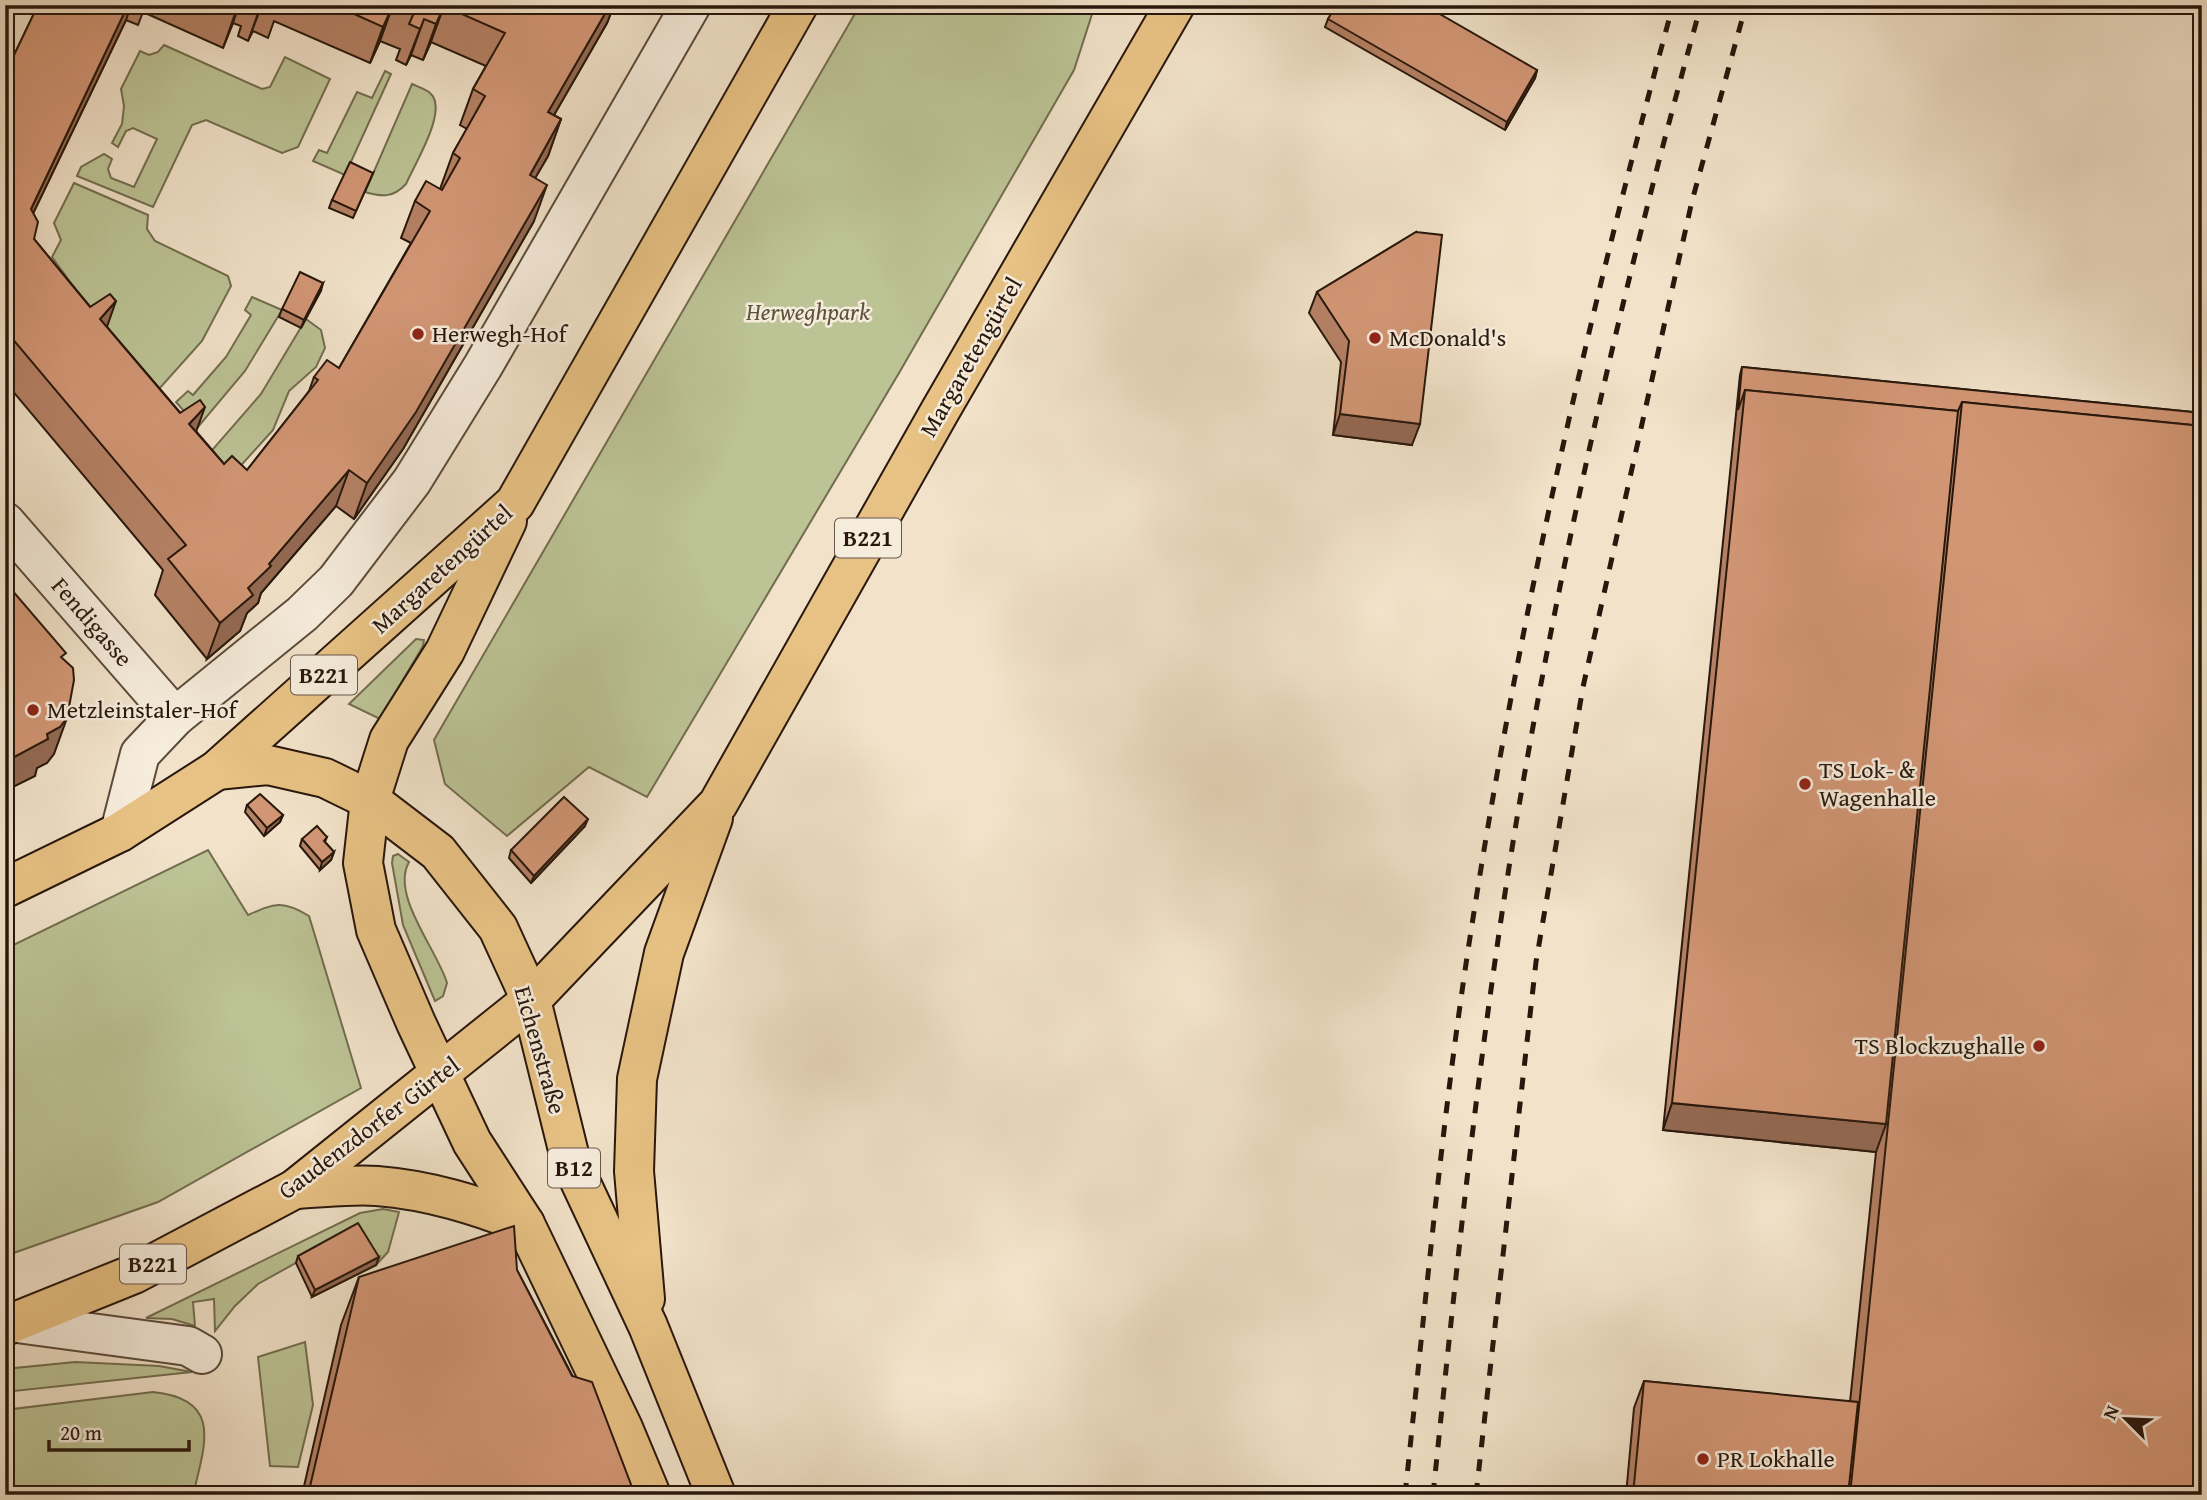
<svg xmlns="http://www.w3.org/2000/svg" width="2207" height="1500" font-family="'Gentium Book Plus',serif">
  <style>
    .green { fill: #bcc395; stroke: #726d50; stroke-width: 2 }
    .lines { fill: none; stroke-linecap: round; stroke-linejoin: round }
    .minor-casing { stroke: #5a4a3b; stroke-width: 42 }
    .primary-casing { stroke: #28170c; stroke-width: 42 }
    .minor { stroke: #f6ecdc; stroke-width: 38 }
    .primary { stroke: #e8c184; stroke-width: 38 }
    .rail { stroke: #28170c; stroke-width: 5; stroke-dasharray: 12 12; stroke-linecap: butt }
    .wall { fill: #b58165; stroke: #28170c; stroke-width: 2; fill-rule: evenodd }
    .shaded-wall { fill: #936952; stroke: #28170c; stroke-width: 2 }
    .building { fill: #d29675; stroke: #28170c; stroke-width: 2 }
    .poi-dot { fill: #8f2418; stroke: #f6ecdc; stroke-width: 2.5 }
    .labels { text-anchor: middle; stroke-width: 5; stroke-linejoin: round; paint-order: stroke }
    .shield { fill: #f6ecdc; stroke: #66574a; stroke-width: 2 }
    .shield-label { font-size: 23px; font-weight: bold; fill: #28170c }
    .park-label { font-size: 24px; font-style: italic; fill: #5c533c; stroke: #f6ecdc }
    .poi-label { font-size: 24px; fill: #28170c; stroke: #f6ecdc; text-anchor: start }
    .street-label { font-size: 24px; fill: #28170c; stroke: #f6ecdc }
  </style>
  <rect width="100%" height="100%" fill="#f1e2c9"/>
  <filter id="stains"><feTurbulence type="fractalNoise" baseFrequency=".00286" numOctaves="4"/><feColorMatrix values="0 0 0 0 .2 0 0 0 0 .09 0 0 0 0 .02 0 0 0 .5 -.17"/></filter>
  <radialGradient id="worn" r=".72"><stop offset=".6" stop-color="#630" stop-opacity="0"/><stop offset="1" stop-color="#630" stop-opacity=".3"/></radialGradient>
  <g class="green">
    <polygon points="860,5 1095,5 1074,70 899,373 647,797 589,767 507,836 445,784 434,740"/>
    <polygon points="164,45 262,89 270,87 285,57 330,79 298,147 282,153 206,120 192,125 153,207 77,176 81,167 104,154 112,159 108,169 111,178 134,187 157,139 133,128 126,131 118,147 112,143 122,124 124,106 121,89 140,51 149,55 158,52"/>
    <polygon points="385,71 391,74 345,175 313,161 319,150 327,153 357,92 372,98"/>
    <path d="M 412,84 C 418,87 427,89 431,94 C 448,111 414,165 406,184 C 393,198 382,197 365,192 Z"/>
    <polygon points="74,183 148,215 147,229 155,241 228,276 231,286 202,341 159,389 148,389 52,257 61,240 54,223"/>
    <polygon points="252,297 282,310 245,371 198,427 176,402 188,391 193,395 226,357 251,315 245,310"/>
    <polygon points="306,319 321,330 325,348 316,367 289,391 273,430 236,471 200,464 261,394"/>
    <polygon points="416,639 424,640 423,646 380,719 349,704"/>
    <path d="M 208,850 L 248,915 C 275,903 283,900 309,916 L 361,1088 L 158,1202 L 5,1256 L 5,949 Z"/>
    <path d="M 398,854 L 409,862 C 390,895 438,951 447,983 L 443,996 L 435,1001 L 403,925 L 392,863 L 393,856 Z"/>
    <polygon points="383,1209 399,1212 388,1252 376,1265 355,1230 258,1284 235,1306 215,1331 214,1299 193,1302 195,1326 172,1319 146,1318 360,1213"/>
    <polygon points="305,1342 313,1405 298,1467 270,1466 258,1357"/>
    <polygon points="75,1362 159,1366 192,1372 5,1392 5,1369"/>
    <path d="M 153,1392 C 223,1399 205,1444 193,1495 L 5,1495 L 5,1410 Z"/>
  </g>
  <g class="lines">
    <g class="minor-casing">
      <g id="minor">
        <polyline points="5,522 175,717"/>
        <polyline points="120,832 140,754 175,717 302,614 336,581 412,481 483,366 691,5"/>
        <polyline points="17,1323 188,1346 202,1354"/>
      </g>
    </g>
    <g class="primary-casing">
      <g id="primary">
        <polyline points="507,521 445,651 389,740 370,800 363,863 376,930 416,1023 472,1142 525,1224 623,1428 651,1495"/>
        <polyline points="217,770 268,765 325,778 370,800 438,852 498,928 531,1000 571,1162 648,1326 716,1495"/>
        <polyline points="5,888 120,832 217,770 515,503 798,5"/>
        <path d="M 295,1189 C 322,1188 351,1184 377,1186 C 429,1190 477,1205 525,1224"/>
        <polyline points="645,1299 634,1171 637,1079 664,953 713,818"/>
        <polyline points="5,1326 134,1274 295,1189 531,1000 718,804 940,411 1175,5"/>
      </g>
    </g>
    <use href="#minor" class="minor"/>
    <use href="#primary" class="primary"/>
    <g class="rail">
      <path d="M 1405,1495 C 1426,1300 1443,1105 1474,912 C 1522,606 1591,304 1673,5"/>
      <path d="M 1433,1495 C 1457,1262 1481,1030 1520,800 C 1566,532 1628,267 1701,5"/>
      <polyline points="1476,1495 1536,962 1583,687 1692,201 1746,5"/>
    </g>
  </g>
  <g class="wall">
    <path d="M 38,5 L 614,5 L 607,23 L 554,115 L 561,119 L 548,156 L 535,178 L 534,221 L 403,449 L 354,519 L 336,506 L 261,593 L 258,603 L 247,613 L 240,631 L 207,659 L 155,595 L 163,570 L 5,382 L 5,74 ZM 143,12 L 223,48 L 233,23 L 241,26 L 238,36 L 248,41 L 253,31 L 268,38 L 274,21 L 370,63 L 380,41 L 400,49 L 396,60 L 406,65 L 411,55 L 423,60 L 431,42 L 486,66 L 473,89 L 460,125 L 467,129 L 453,153 L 440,189 L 415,201 L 401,238 L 411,243 L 339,368 L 314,377 L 309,391 L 247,470 L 224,464 L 107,327 L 34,239 L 33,213 L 126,20 L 138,25 Z"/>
    <polygon points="1328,19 1537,70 1535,78 1505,130 1325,27"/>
    <polygon points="373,173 353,218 329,208 332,200"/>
    <polygon points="1416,232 1412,445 1333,435 1341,362 1309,313 1317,292"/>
    <polygon points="323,283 301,328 279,317 282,309"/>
    <polygon points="1742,367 2202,413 2202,1495 1626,1495 1634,1408 1644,1381 1850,1402 1876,1152 1663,1130 1740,375"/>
    <polygon points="247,805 283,815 280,822 264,836 245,812"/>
    <polygon points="585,826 531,883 509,858 511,850"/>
    <polygon points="327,837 325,842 334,852 331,860 320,870 300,846 302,839"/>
    <polygon points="298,1256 379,1257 376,1265 312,1297 296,1263"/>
    <polygon points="517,1270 635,1495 302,1495 341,1325 359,1277"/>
  </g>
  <g class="shaded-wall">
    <polygon points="128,5 131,5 126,20 18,245 31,209"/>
    <polygon points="239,5 233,23 223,48 236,11"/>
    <polygon points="261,5 262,5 248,41"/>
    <polygon points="393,5 380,41 370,63 383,27"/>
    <polygon points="610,5 614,5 607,23 535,148 548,112"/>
    <polygon points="444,6 431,42 423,60 436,24"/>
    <polygon points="424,19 411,55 406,65 420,29"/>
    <polygon points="1537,70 1535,78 1505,130 1507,122"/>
    <polygon points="561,119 548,156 516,211 530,175"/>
    <polygon points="547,185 534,221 403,449 354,519 367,483"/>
    <polygon points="323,283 321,291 301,328 304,320"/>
    <polygon points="116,301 103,338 100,319"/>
    <polygon points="205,407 192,443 189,424"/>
    <polygon points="1340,414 1420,424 1412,445 1333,435"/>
    <polygon points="349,470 336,506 261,593 258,603 247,613 240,631 207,659 220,623 248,588"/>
    <polygon points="67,718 54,754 47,763 37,768 35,776 5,791 5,762 47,734"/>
    <polygon points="283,815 280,822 264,836 267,828"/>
    <polygon points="588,819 585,826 531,883 534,876"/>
    <polygon points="334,852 331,860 320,870 322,862"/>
    <polygon points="1672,1103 1886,1124 1876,1152 1663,1130"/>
    <polygon points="379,1257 376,1265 312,1297 315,1290"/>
  </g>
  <g class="building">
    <polygon points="38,5 128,5 31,209 38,222 34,239 90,307 110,294 116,301 100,319 180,413 200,400 205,407 189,424 224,464 232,456 247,470 318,380 314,377 327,360 339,368 430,211 415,201 426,181 442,190 460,158 453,153 485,96 473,89 505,33 444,6 436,24 424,19 420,29 409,24 414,13 395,5 610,5 548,112 561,119 530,175 547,185 416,412 367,483 349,470 269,564 271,566 248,588 253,595 220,623 168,559 186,545 5,330 5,74"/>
    <polygon points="223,5 239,5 236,11"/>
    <polygon points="334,5 393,5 383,27"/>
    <polygon points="1336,5 1424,5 1537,70 1507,122 1328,19"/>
    <polygon points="350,162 373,173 356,211 332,200"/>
    <polygon points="1416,232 1442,235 1420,424 1340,414 1349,341 1317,292"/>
    <polygon points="300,272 323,283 304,320 282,309"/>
    <polygon points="1742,367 2202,413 2202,426 1962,402 1958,411 1745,390 1738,410"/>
    <polygon points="1745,390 1958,411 1886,1124 1672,1103"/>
    <polygon points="1962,402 2202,426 2202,1495 1850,1495"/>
    <polygon points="5,582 66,653 61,657 73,668 74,680 67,718 60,727 47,734 48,739 5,762"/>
    <polygon points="260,794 283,815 267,828 247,805"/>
    <polygon points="564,797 588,819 534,876 511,850"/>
    <polygon points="317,826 327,837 324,841 334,852 322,862 302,839"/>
    <polygon points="358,1223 379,1257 315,1290 298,1256"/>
    <polygon points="514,1226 517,1270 572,1376 592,1382 635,1495 308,1495 359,1277"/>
    <polygon points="1644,1381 1858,1402 1848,1495 1633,1495"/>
  </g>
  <g class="poi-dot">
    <circle cx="418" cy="334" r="7"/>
    <circle cx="1375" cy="338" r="7"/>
    <circle cx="33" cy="710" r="7"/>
    <circle cx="1805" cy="784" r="7"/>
    <circle cx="2039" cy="1046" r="7"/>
    <circle cx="1703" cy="1459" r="7"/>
  </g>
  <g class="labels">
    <g class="shield">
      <rect x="835" y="518.5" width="66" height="39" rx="5"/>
      <rect x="291" y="655.5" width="66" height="39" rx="5"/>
      <rect x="548" y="1148.5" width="52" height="39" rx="5"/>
      <rect x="120" y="1244.5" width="66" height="39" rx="5"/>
    </g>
    <g class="shield-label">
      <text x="868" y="546">B221</text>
      <text x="324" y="683">B221</text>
      <text x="574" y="1176">B12</text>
      <text x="153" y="1272">B221</text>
    </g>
    <g class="park-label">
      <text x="808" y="320">Herweghpark</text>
    </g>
    <g class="poi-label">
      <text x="432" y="342">Herwegh-Hof</text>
      <text x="1389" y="346">McDonald's</text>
      <text x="47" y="718">Metzleinstaler-Hof</text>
      <text x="1819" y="778">TS Lok- &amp;<tspan x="1819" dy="28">Wagenhalle</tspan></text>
      <text x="2025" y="1054" text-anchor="end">TS Blockzughalle</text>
      <text x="1717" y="1467">PR Lokhalle</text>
    </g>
    <g class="street-label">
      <text transform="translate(971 357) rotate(-60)" y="8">Margaretengürtel</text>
      <text transform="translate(442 569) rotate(-42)" y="8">Margaretengürtel</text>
      <text transform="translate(92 622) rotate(49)" y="8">Fendigasse</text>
      <text transform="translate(540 1050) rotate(74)" y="8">Eichenstraße</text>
      <text transform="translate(369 1128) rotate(-37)" y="8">Gaudenzdorfer Gürtel</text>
    </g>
  </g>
  <rect width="2207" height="1500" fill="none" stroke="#f1e2c9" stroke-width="28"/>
  <rect x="7" y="7" width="2193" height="1486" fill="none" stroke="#28170c" stroke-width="3.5"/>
  <rect x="14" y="14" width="2179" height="1472" fill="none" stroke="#28170c" stroke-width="2"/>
  <g transform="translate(2126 1419) rotate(294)" stroke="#f6ecdc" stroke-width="5" paint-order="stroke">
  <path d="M0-5L12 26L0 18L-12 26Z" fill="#28170c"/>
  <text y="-10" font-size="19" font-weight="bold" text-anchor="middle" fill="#28170c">N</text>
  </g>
  <path d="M49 1440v10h140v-10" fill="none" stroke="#28170c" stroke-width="3.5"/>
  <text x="60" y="1440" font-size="21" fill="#28170c" stroke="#f6ecdc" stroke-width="5" paint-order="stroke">20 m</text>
  <rect width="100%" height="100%" filter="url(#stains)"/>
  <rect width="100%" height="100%" fill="url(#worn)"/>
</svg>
